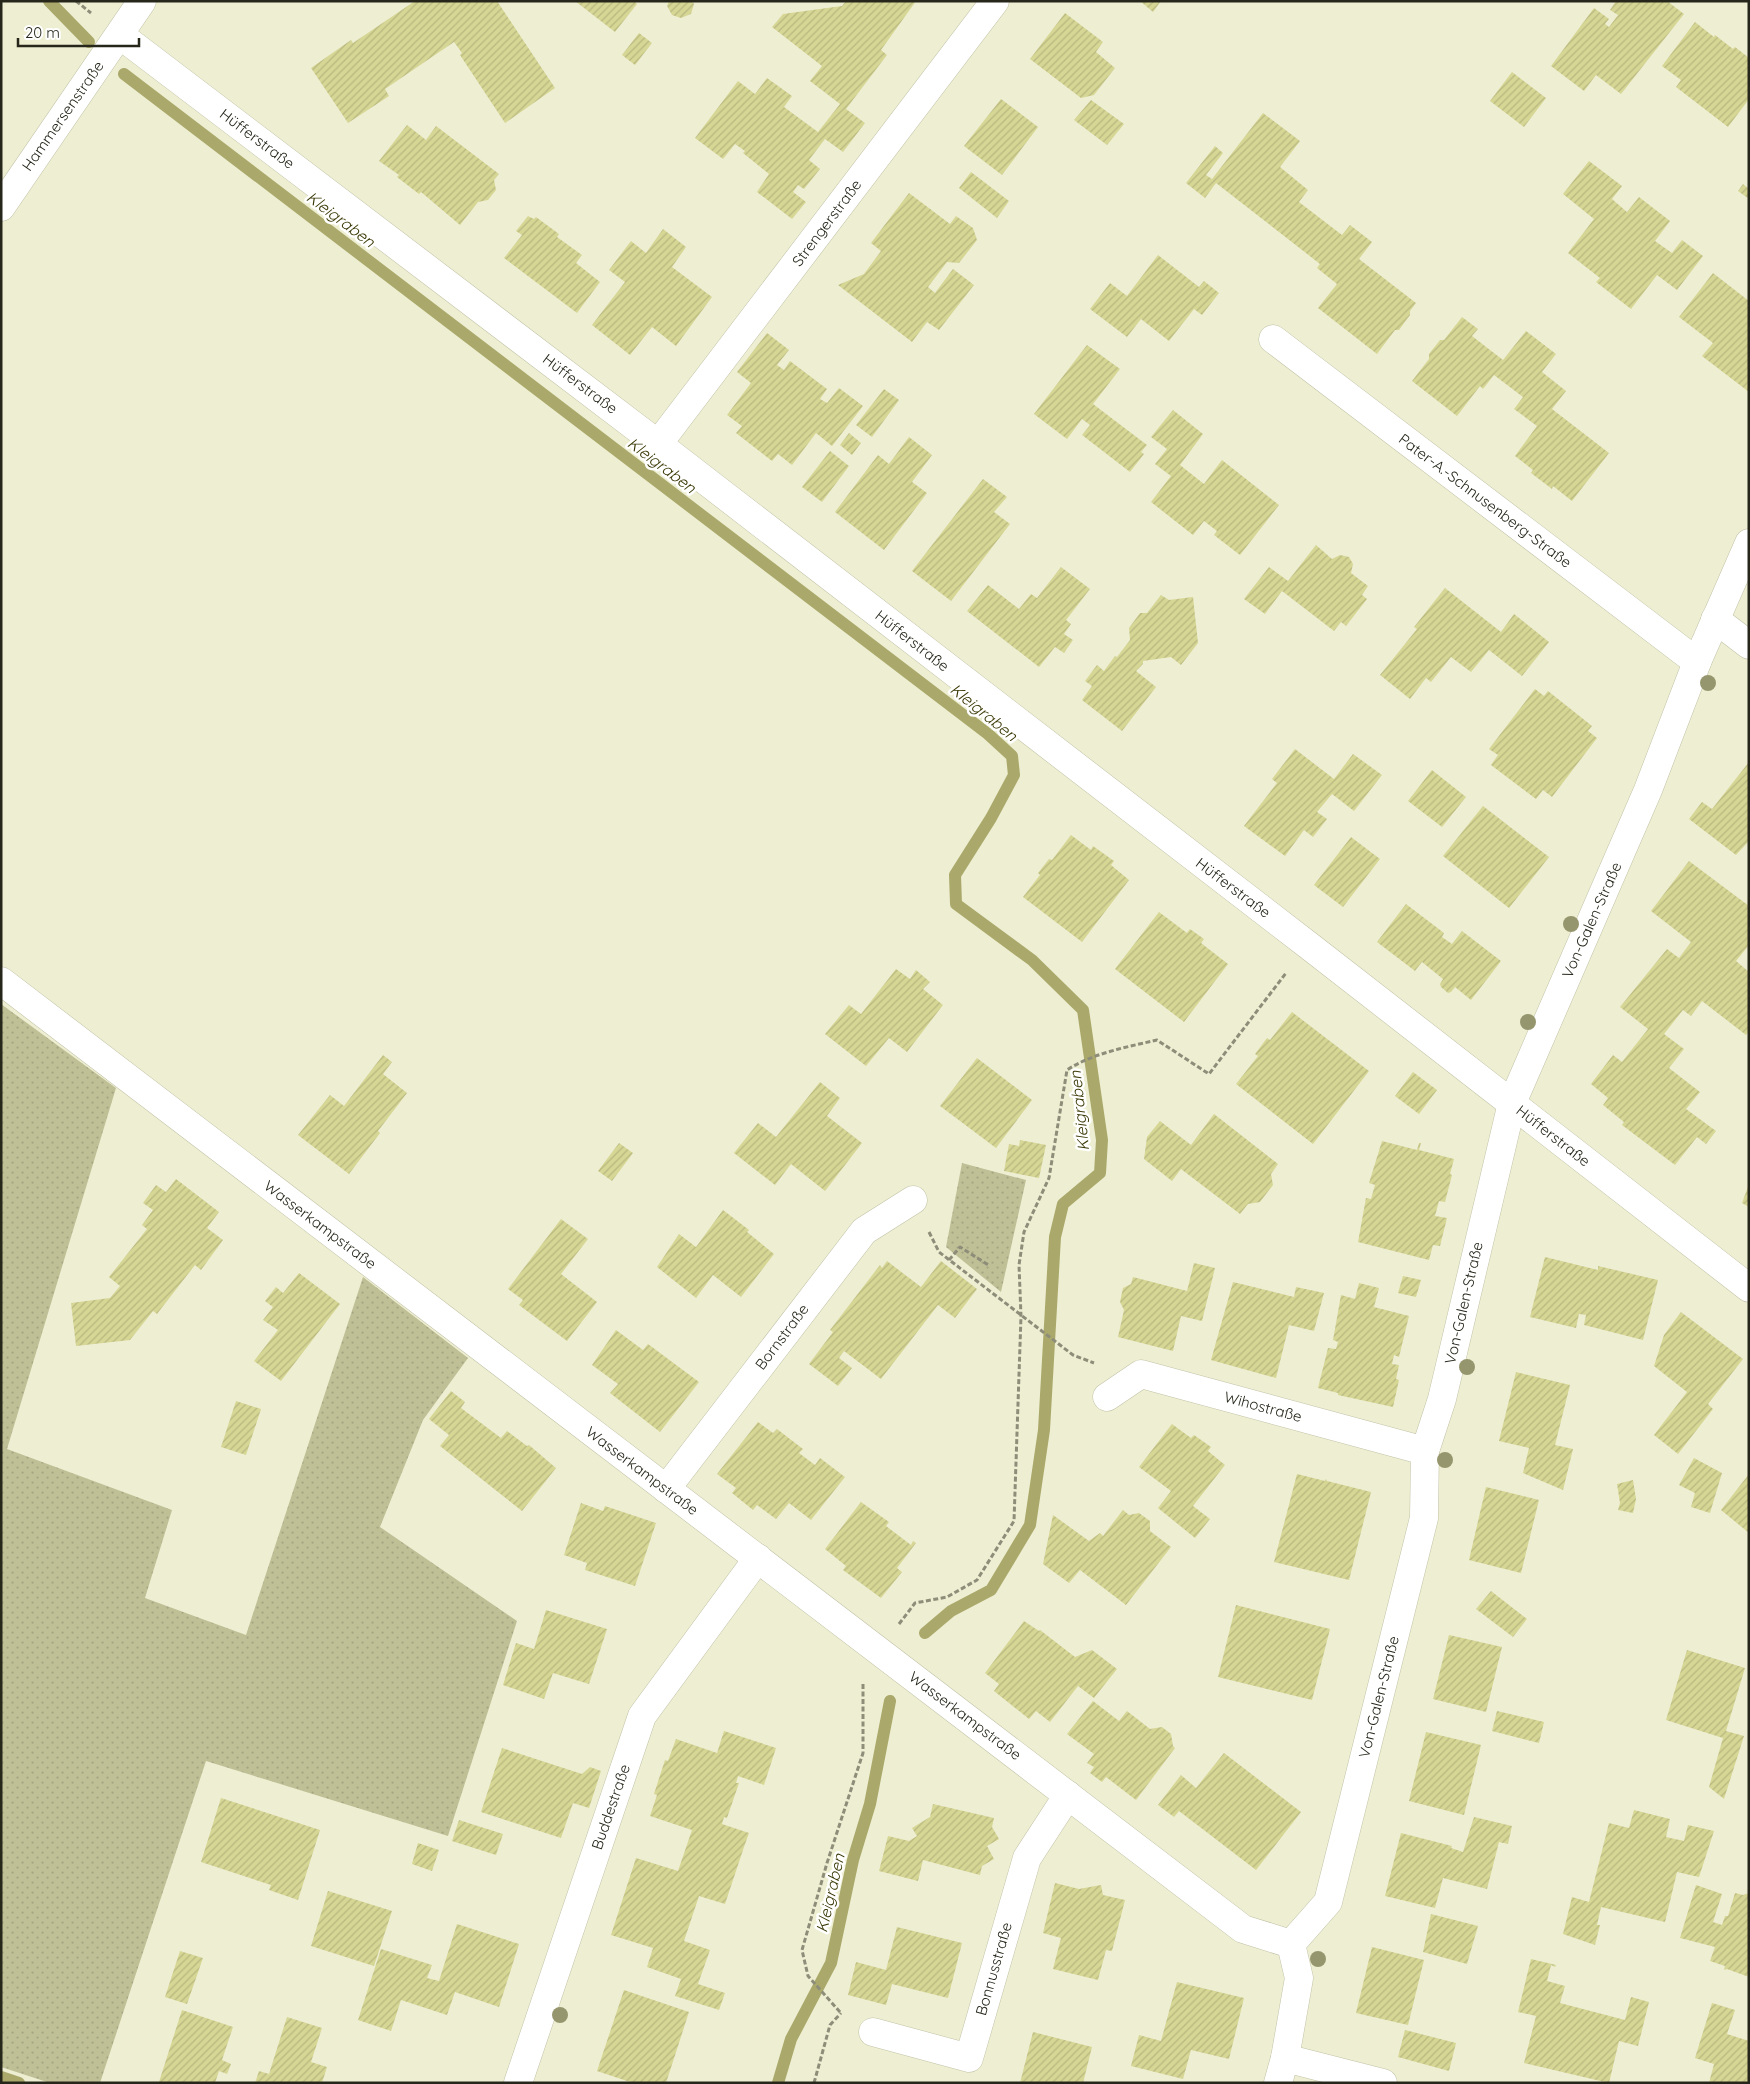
<svg xmlns="http://www.w3.org/2000/svg" width="1750" height="2084" font-family="Quicksand,sans-serif">
  <style>
    .grass { fill: url(#grass-dots) }
    .lines { fill: none; stroke-linecap: round; stroke-linejoin: round }
    .stream { stroke: #aaa96b; stroke-width: 12 }
    .building { fill: url(#building-hatch) }
    .minor-casing { stroke: #c2c2a7; stroke-width: 29 }
    .path { stroke: #8d8d79; stroke-width: 3; stroke-dasharray: 5 2.5; stroke-linecap: butt }
    .minor { stroke: #fff; stroke-width: 28 }
    .tree { fill: #96966e }
    .labels { text-anchor: middle; stroke-width: 5; stroke-linejoin: round; paint-order: stroke }
    .street-label { font-size: 15px; fill: #26261b; stroke: #fff }
    .water-label { font-size: 16px; font-style: italic; fill: #393703; stroke: #fff }
  </style>
  <defs>
    <pattern id="grass-dots" width="8" height="8" patternUnits="userSpaceOnUse" patternTransform="scale(1.25)"><rect width="8" height="8" fill="#c0c097"/><path d="M2 2h.1M6 6h.1" fill="none" stroke="#a5a582" stroke-width="1.8" stroke-linecap="round"/></pattern>
    <pattern id="building-hatch" width="6" height="6" patternUnits="userSpaceOnUse" patternTransform="scale(1.25)"><rect width="6" height="6" fill="#d6d695"/><path d="M-1 1l2-2M0 6l6-6M5 7l2-2" fill="none" stroke="#b8b880"/></pattern>
  </defs>
  <rect width="100%" height="100%" fill="#eeefd2"/>
  <g class="grass">
    <polygon points="1,1004 116,1088 7,1449 172,1510 145,1598 246,1635 363,1277 468,1358 423,1420 380,1527 517,1621 448,1836 206,1761 100,2083 50,2083 1,2067"/>
    <polygon points="962,1163 1026,1180 1001,1292 946,1247"/>
  </g>
  <g class="lines">
    <g class="stream">
      <polyline points="49,1 89,42"/>
      <polyline points="124,74 988,734 1012,756 1014,775 991,818 955,875 956,904 1032,960 1083,1010 1102,1140 1100,1173 1063,1204 1055,1237 1044,1430 1030,1525 991,1590 951,1611 925,1633"/>
      <polyline points="1,2077 19,2083"/>
      <polyline points="778,2083 791,2039 831,1963 853,1860 870,1804 890,1701"/>
    </g>
  </g>
  <g class="building">
    <polygon points="415,1 497,1 555,88 505,123 460,55 462,53 454,42 385,89 389,96 348,123 311,68 351,40 353,43"/>
    <polygon points="575,1 634,1 637,4 615,32"/>
    <polygon points="669,1 692,1 694,4 691,14 681,18 672,15 667,6"/>
    <polygon points="846,1 916,1 881,50 887,55 846,109 865,123 843,152 825,139 809,160 820,169 804,189 798,185 793,192 806,202 792,219 757,192 769,174 743,153 745,151 735,144 723,159 695,138 738,81 755,94 767,78 792,96 784,107 818,132 840,104 810,81 822,66 772,27 783,14 842,6"/>
    <polygon points="1140,1 1161,1 1153,12"/>
    <polygon points="1616,1 1667,1 1684,14 1621,94 1596,75 1584,91 1551,66 1594,8 1609,19 1605,24 1609,27 1618,15 1610,10"/>
    <polygon points="1065,13 1103,42 1096,52 1115,68 1094,95 1081,98 1030,59"/>
    <polygon points="1695,22 1714,37 1715,35 1733,49 1735,47 1749,58 1749,99 1728,127 1676,87 1681,80 1662,66"/>
    <polygon points="639,33 652,43 635,65 622,55"/>
    <polygon points="1512,72 1546,98 1524,127 1490,101"/>
    <polygon points="1001,99 1038,127 1002,175 964,146"/>
    <polygon points="1091,100 1124,124 1107,145 1074,120"/>
    <polygon points="1263,113 1300,141 1280,167 1308,190 1299,202 1342,235 1350,225 1372,242 1359,259 1416,303 1410,311 1410,315 1399,330 1395,330 1377,354 1318,308 1337,284 1317,268 1320,264 1216,183 1205,198 1186,183 1215,146 1223,153 1206,175 1212,179"/>
    <polygon points="407,125 426,140 436,126 499,174 494,180 496,190 488,200 478,202 460,225 421,192 419,194 397,177 399,175 379,161"/>
    <polygon points="1589,161 1622,186 1612,199 1627,212 1639,197 1670,221 1655,241 1672,253 1682,240 1703,256 1677,290 1657,275 1631,309 1596,282 1600,278 1568,253 1594,219 1563,194"/>
    <polygon points="971,172 1009,201 997,218 959,188"/>
    <polygon points="1743,184 1749,189 1749,199 1738,191"/>
    <polygon points="909,193 950,224 956,216 973,228 977,240 959,263 947,262 928,287 935,293 953,269 974,285 939,330 927,322 912,342 838,285 864,274 881,251 871,243"/>
    <polygon points="528,216 534,219 536,217 559,234 557,237 582,255 576,263 600,282 577,313 504,258 522,235 516,231"/>
    <polygon points="663,229 686,247 672,267 712,297 676,346 652,327 630,355 592,325 625,282 609,270 631,241 646,253"/>
    <polygon points="1158,255 1199,287 1204,281 1219,293 1202,315 1194,309 1169,341 1141,319 1127,337 1090,309 1110,283 1127,296"/>
    <polygon points="1713,273 1749,301 1749,392 1702,356 1713,343 1679,317"/>
    <polygon points="1462,317 1478,329 1472,336 1503,360 1526,331 1556,354 1542,372 1566,391 1552,409 1609,453 1572,501 1553,486 1552,489 1531,473 1533,470 1515,456 1537,426 1514,409 1523,397 1494,375 1483,389 1480,386 1457,416 1412,381 1429,359 1429,354 1440,340 1444,340"/>
    <polygon points="767,333 789,350 777,365 784,370 790,361 827,389 820,399 827,403 839,388 863,406 832,446 816,433 792,465 778,454 772,461 736,433 742,426 727,415 751,383 737,372"/>
    <polygon points="1087,345 1120,369 1093,404 1147,445 1141,452 1144,454 1130,472 1082,435 1090,425 1082,419 1067,439 1034,414"/>
    <polygon points="884,389 899,400 872,437 856,425"/>
    <polygon points="1173,410 1203,434 1180,465 1204,484 1222,460 1279,505 1240,555 1214,535 1217,531 1204,521 1193,535 1151,502 1171,476 1155,464 1167,449 1151,437"/>
    <polygon points="849,433 861,443 852,455 840,445"/>
    <polygon points="909,437 932,455 912,482 927,493 884,550 835,512 878,455 889,464"/>
    <polygon points="830,451 849,466 822,502 802,487"/>
    <polygon points="983,479 1007,497 994,512 1010,524 951,601 912,571"/>
    <polygon points="1316,545 1332,559 1340,555 1349,557 1353,564 1351,573 1368,586 1362,595 1367,599 1346,626 1341,622 1334,631 1282,591 1265,614 1244,599 1269,567 1288,581"/>
    <polygon points="1061,567 1090,589 1066,620 1071,624 1064,634 1073,640 1064,653 1055,647 1039,667 967,611 988,585 1019,609 1031,594 1037,598"/>
    <polygon points="1445,588 1501,632 1514,614 1549,642 1522,676 1489,650 1471,672 1451,657 1431,682 1426,678 1410,699 1380,675 1417,629 1414,627"/>
    <polygon points="1161,595 1169,600 1193,597 1198,643 1181,665 1171,657 1143,661 1143,664 1136,671 1156,687 1122,731 1082,700 1092,686 1085,681 1097,665 1104,671 1115,656 1117,657 1130,640 1129,628 1140,613 1147,613"/>
    <polygon points="1535,689 1544,696 1548,691 1592,726 1588,731 1597,738 1552,797 1543,790 1536,799 1491,765 1498,755 1489,749"/>
    <polygon points="1295,749 1334,779 1353,754 1382,775 1354,811 1332,794 1317,812 1327,819 1313,837 1304,830 1285,856 1244,826 1277,783 1272,779"/>
    <polygon points="1749,762 1749,841 1736,855 1689,819 1702,802 1712,809"/>
    <polygon points="1432,770 1466,797 1442,827 1408,801"/>
    <polygon points="1483,806 1549,857 1509,908 1443,856"/>
    <polygon points="1071,835 1091,850 1093,846 1114,861 1111,865 1129,880 1082,942 1023,897 1040,875 1038,873 1049,859 1052,860"/>
    <polygon points="1351,837 1380,859 1343,907 1314,885"/>
    <polygon points="1689,861 1749,906 1749,945 1736,961 1749,972 1749,1031 1746,1035 1702,1001 1691,1016 1683,1010 1664,1034 1684,1049 1669,1068 1700,1092 1686,1109 1716,1131 1706,1144 1697,1137 1675,1165 1622,1125 1624,1122 1603,1105 1608,1098 1591,1084 1613,1055 1622,1062 1648,1029 1620,1007 1667,949 1679,958 1691,942 1651,911"/>
    <polygon points="1406,904 1444,933 1442,937 1452,944 1462,931 1501,961 1471,1000 1455,987 1451,992 1448,993 1441,987 1440,984 1443,979 1422,962 1415,971 1377,942"/>
    <polygon points="1159,912 1187,933 1190,929 1204,939 1201,943 1228,964 1184,1022 1115,969"/>
    <polygon points="896,969 910,979 916,970 930,982 923,989 943,1005 907,1052 889,1038 866,1066 825,1034 849,1005 861,1014"/>
    <polygon points="1292,1012 1369,1071 1313,1144 1236,1084 1258,1056 1255,1054 1267,1038 1270,1040"/>
    <polygon points="383,1055 392,1062 383,1074 407,1093 378,1131 380,1133 349,1174 298,1135 330,1095 344,1106"/>
    <polygon points="977,1058 1032,1100 996,1148 940,1106"/>
    <polygon points="1413,1072 1437,1090 1419,1114 1395,1096"/>
    <polygon points="820,1082 840,1098 827,1116 862,1143 825,1191 791,1164 775,1185 734,1153 758,1123 776,1137"/>
    <polygon points="1214,1114 1278,1164 1271,1174 1273,1185 1260,1202 1248,1204 1240,1214 1181,1169 1172,1181 1144,1159 1147,1137 1160,1121 1191,1145"/>
    <polygon points="1020,1140 1046,1145 1039,1178 1004,1171 1009,1144 1019,1146"/>
    <polygon points="1382,1141 1417,1150 1419,1143 1421,1143 1419,1150 1454,1159 1450,1174 1452,1175 1445,1202 1439,1201 1435,1216 1447,1218 1440,1246 1433,1245 1429,1260 1358,1242 1366,1198 1371,1199 1375,1185 1369,1183"/>
    <polygon points="619,1143 633,1153 612,1181 598,1171"/>
    <polygon points="176,1179 219,1212 207,1228 223,1240 201,1270 195,1265 157,1314 153,1311 130,1340 76,1346 71,1303 110,1298 120,1286 109,1277 147,1229 142,1225 153,1210 143,1203 156,1185 166,1192"/>
    <polygon points="1749,1184 1749,1207 1742,1203"/>
    <polygon points="723,1210 749,1230 747,1232 774,1254 741,1297 713,1275 696,1298 657,1267 679,1234 696,1247"/>
    <polygon points="561,1219 588,1239 561,1274 597,1302 567,1341 519,1305 523,1300 508,1289"/>
    <polygon points="1545,1257 1598,1270 1598,1266 1658,1280 1643,1340 1584,1325 1586,1315 1579,1314 1576,1328 1530,1317"/>
    <polygon points="887,1261 921,1287 941,1261 977,1289 955,1318 938,1305 881,1379 844,1351 839,1358 852,1368 838,1386 809,1364 833,1332 830,1330 880,1265 882,1268"/>
    <polygon points="1194,1263 1215,1268 1202,1321 1181,1316 1173,1351 1118,1337 1124,1310 1120,1302 1123,1288 1131,1284 1133,1277 1187,1291"/>
    <polygon points="299,1273 340,1304 281,1381 254,1361 278,1330 263,1320 273,1307 265,1301 276,1287 283,1293"/>
    <polygon points="1403,1276 1421,1280 1416,1297 1398,1293"/>
    <polygon points="1233,1282 1294,1297 1296,1287 1324,1293 1314,1331 1289,1325 1276,1378 1211,1360"/>
    <polygon points="1359,1283 1379,1288 1374,1307 1409,1316 1399,1357 1394,1355 1392,1364 1399,1365 1396,1379 1399,1380 1393,1407 1338,1395 1338,1393 1318,1388 1328,1348 1336,1349 1338,1342 1333,1340 1341,1295 1355,1299"/>
    <polygon points="1681,1312 1743,1359 1708,1404 1713,1409 1678,1454 1654,1435 1687,1392 1654,1366 1664,1335"/>
    <polygon points="616,1330 643,1350 648,1344 699,1382 660,1432 610,1393 618,1384 592,1365"/>
    <polygon points="1516,1372 1570,1385 1555,1445 1573,1449 1563,1490 1523,1473 1529,1448 1499,1441"/>
    <polygon points="451,1391 465,1402 461,1408 501,1438 507,1431 527,1446 529,1445 556,1468 522,1511 440,1446 449,1435 429,1419"/>
    <polygon points="236,1401 261,1409 246,1455 221,1447"/>
    <polygon points="758,1422 773,1433 777,1429 803,1449 799,1453 815,1465 820,1458 845,1477 811,1520 789,1503 776,1519 757,1505 753,1510 732,1493 736,1488 717,1474"/>
    <polygon points="1172,1424 1191,1438 1194,1435 1211,1447 1208,1451 1225,1465 1193,1506 1210,1519 1195,1538 1158,1508 1171,1491 1139,1467"/>
    <polygon points="1694,1458 1722,1473 1710,1513 1691,1507 1695,1493 1679,1485"/>
    <polygon points="1297,1474 1325,1481 1326,1479 1327,1481 1371,1492 1349,1580 1274,1562"/>
    <polygon points="1749,1474 1749,1533 1721,1510"/>
    <polygon points="1633,1480 1636,1499 1633,1513 1618,1510 1620,1503 1617,1484"/>
    <polygon points="1486,1487 1539,1500 1521,1573 1469,1560"/>
    <polygon points="861,1502 889,1522 886,1526 911,1545 913,1541 916,1543 897,1568 902,1572 881,1598 843,1570 846,1566 825,1549"/>
    <polygon points="581,1503 603,1511 605,1506 656,1523 635,1586 585,1570 587,1563 564,1555"/>
    <polygon points="1123,1510 1129,1515 1139,1513 1150,1521 1150,1531 1171,1547 1126,1605 1080,1570 1069,1583 1043,1564 1053,1515 1089,1541 1100,1533 1103,1536"/>
    <polygon points="1491,1591 1527,1619 1513,1637 1476,1609"/>
    <polygon points="1236,1605 1330,1629 1312,1700 1218,1677"/>
    <polygon points="546,1610 607,1629 589,1684 553,1673 544,1699 503,1685 516,1643 534,1649"/>
    <polygon points="1024,1621 1039,1631 1040,1630 1075,1657 1092,1650 1117,1669 1094,1698 1078,1686 1050,1722 1036,1711 1029,1719 994,1691 999,1684 985,1673"/>
    <polygon points="1449,1635 1502,1647 1486,1712 1433,1699"/>
    <polygon points="1687,1650 1745,1668 1726,1731 1744,1736 1724,1799 1709,1787 1723,1738 1666,1720"/>
    <polygon points="1093,1701 1119,1721 1127,1711 1150,1729 1162,1727 1171,1734 1173,1746 1175,1748 1136,1800 1106,1777 1102,1782 1090,1773 1094,1767 1087,1763 1094,1754 1067,1734"/>
    <polygon points="1497,1711 1544,1722 1539,1743 1492,1731"/>
    <polygon points="724,1731 776,1748 764,1785 738,1776 736,1783 739,1783 727,1818 724,1817 722,1824 749,1833 744,1847 725,1904 699,1896 684,1941 710,1950 698,1984 725,1993 719,2010 675,1996 681,1979 647,1967 653,1948 611,1935 636,1858 678,1871 692,1830 650,1816 657,1795 654,1794 665,1760 668,1761 676,1739 717,1753"/>
    <polygon points="1426,1732 1481,1745 1464,1815 1409,1801"/>
    <polygon points="502,1748 582,1774 590,1767 601,1771 589,1808 573,1803 561,1838 481,1812"/>
    <polygon points="1224,1753 1301,1812 1256,1870 1179,1811 1174,1817 1158,1805 1181,1775 1196,1788"/>
    <polygon points="221,1798 320,1830 298,1900 269,1890 271,1885 201,1862"/>
    <polygon points="933,1804 994,1818 992,1827 999,1839 987,1846 994,1859 982,1866 980,1875 923,1860 918,1881 879,1871 888,1836 909,1841 917,1836 912,1828 930,1817"/>
    <polygon points="1634,1810 1670,1819 1666,1837 1684,1841 1688,1825 1714,1831 1699,1877 1677,1872 1665,1922 1601,1907 1597,1925 1600,1925 1595,1945 1563,1934 1572,1897 1589,1902 1609,1823 1629,1828"/>
    <polygon points="1474,1817 1512,1826 1508,1844 1499,1842 1487,1889 1443,1878 1435,1908 1385,1896 1401,1833 1452,1846 1451,1848 1463,1852"/>
    <polygon points="459,1820 503,1834 496,1855 452,1841"/>
    <polygon points="418,1843 439,1850 432,1871 412,1864"/>
    <polygon points="1055,1883 1079,1889 1101,1885 1103,1895 1125,1900 1112,1951 1106,1950 1098,1980 1053,1969 1061,1938 1043,1933"/>
    <polygon points="1696,1885 1722,1894 1713,1922 1722,1925 1725,1916 1728,1916 1735,1893 1743,1895 1749,1893 1749,1977 1727,1969 1724,1970 1725,1966 1710,1961 1715,1947 1680,1938"/>
    <polygon points="328,1891 392,1911 374,1966 311,1946"/>
    <polygon points="1431,1914 1478,1926 1467,1964 1423,1952"/>
    <polygon points="457,1924 519,1944 499,2007 455,1992 447,2015 401,2000 391,2031 358,2020 381,1949 432,1965 427,1978 439,1981"/>
    <polygon points="897,1927 962,1943 948,1998 892,1984 886,2005 848,1995 856,1962 886,1970"/>
    <polygon points="1372,1947 1424,1960 1408,2025 1356,2013"/>
    <polygon points="180,1951 203,1958 187,2004 165,1997"/>
    <polygon points="1531,1959 1556,1965 1555,1967 1551,1965 1547,1981 1565,1986 1560,2003 1625,2020 1631,1997 1649,2002 1638,2046 1619,2041 1609,2083 1524,2063 1536,2016 1518,2012"/>
    <polygon points="1177,1982 1244,1998 1229,2059 1191,2050 1183,2079 1131,2066 1139,2035 1161,2041"/>
    <polygon points="624,1990 689,2012 666,2083 633,2083 597,2071"/>
    <polygon points="1712,2003 1735,2010 1727,2034 1749,2041 1749,2083 1709,2083 1714,2064 1695,2058"/>
    <polygon points="182,2010 233,2027 222,2060 231,2064 227,2074 219,2071 215,2083 159,2082"/>
    <polygon points="287,2017 322,2028 311,2062 327,2067 322,2083 255,2083 259,2071 269,2074"/>
    <polygon points="1405,2030 1456,2043 1449,2071 1398,2057"/>
    <polygon points="1033,2032 1092,2047 1083,2083 1020,2083"/>
  </g>
  <g class="lines">
    <g class="minor-casing">
      <g id="minor">
        <polyline points="120,35 658,444 1308,945 1749,1288"/>
        <polyline points="1,207 142,1"/>
        <polyline points="1273,339 1697,662"/>
        <polyline points="658,444 995,1"/>
        <polyline points="1715,619 1749,645"/>
        <polyline points="1,981 1243,1929 1291,1944"/>
        <polyline points="1107,1397 1141,1374 1425,1451"/>
        <polyline points="666,1489 864,1231 913,1200"/>
        <polyline points="873,2032 969,2058 1027,1858 1068,1795"/>
        <polyline points="1285,2058 1383,2083"/>
        <polyline points="518,2083 642,1716 758,1558"/>
        <polyline points="1278,2083 1285,2058 1299,1978 1291,1944 1328,1902 1424,1518 1425,1451 1442,1399 1512,1103 1648,790 1697,662 1749,543"/>
      </g>
    </g>
    <g class="path">
      <polyline points="76,1 91,13"/>
      <polyline points="929,1232 939,1252 1073,1355 1094,1363"/>
      <polyline points="949,1260 960,1247 990,1266"/>
      <path d="M 899,1624 L 915,1603 L 947,1597 L 977,1580 L 1014,1521 L 1021,1316 L 1019,1265 L 1024,1232 L 1049,1178 L 1067,1070 C 1093,1053 1127,1047 1157,1040 L 1209,1074 L 1286,973"/>
      <polyline points="840,2012 808,1976 802,1950 827,1863 863,1753 863,1683"/>
      <polyline points="814,2083 830,2025 841,2013"/>
    </g>
    <use href="#minor" class="minor"/>
  </g>
  <g class="tree">
    <circle cx="1708" cy="683" r="8"/>
    <circle cx="1571" cy="924" r="8"/>
    <circle cx="1528" cy="1022" r="8"/>
    <circle cx="1467" cy="1367" r="8"/>
    <circle cx="1445" cy="1460" r="8"/>
    <circle cx="1318" cy="1959" r="8"/>
    <circle cx="560" cy="2015" r="8"/>
  </g>
  <g class="labels">
    <g class="street-label">
      <text transform="translate(63 116) rotate(-55)" y="5">Hammersenstraße</text>
      <text transform="translate(257 139) rotate(37)" y="5">Hüfferstraße</text>
      <text transform="translate(827 223) rotate(-53)" y="5">Strengerstraße</text>
      <text transform="translate(580 384) rotate(37)" y="5">Hüfferstraße</text>
      <text transform="translate(1485 501) rotate(37)" y="5">Pater-A.-Schnusenberg-Straße</text>
      <text transform="translate(912 641) rotate(38)" y="5">Hüfferstraße</text>
      <text transform="translate(1233 888) rotate(37)" y="5">Hüfferstraße</text>
      <text transform="translate(1592 920) rotate(-66)" y="5">Von-Galen-Straße</text>
      <text transform="translate(1553 1136) rotate(38)" y="5">Hüfferstraße</text>
      <text transform="translate(320 1225) rotate(37)" y="5">Wasserkampstraße</text>
      <text transform="translate(1464 1303) rotate(-77)" y="5">Von-Galen-Straße</text>
      <text transform="translate(782 1337) rotate(-53)" y="5">Bornstraße</text>
      <text transform="translate(1263 1407) rotate(15)" y="5">Wihostraße</text>
      <text transform="translate(642 1471) rotate(37)" y="5">Wasserkampstraße</text>
      <text transform="translate(1379 1697) rotate(-76)" y="5">Von-Galen-Straße</text>
      <text transform="translate(965 1716) rotate(37)" y="5">Wasserkampstraße</text>
      <text transform="translate(611 1807) rotate(-71)" y="5">Buddestraße</text>
      <text transform="translate(994 1969) rotate(-74)" y="5">Bonnusstraße</text>
    </g>
    <g class="water-label">
      <text transform="translate(341 219) rotate(37)" y="6">Kleigraben</text>
      <text transform="translate(662 465) rotate(37)" y="6">Kleigraben</text>
      <text transform="translate(984 712) rotate(39)" y="6">Kleigraben</text>
      <text transform="translate(1079 1111) rotate(-96)" y="6">Kleigraben</text>
      <text transform="translate(830 1893) rotate(-77)" y="6">Kleigraben</text>
    </g>
  </g>
  <rect width="1750" height="2084" fill="none" stroke="#26261b" stroke-width="5"/>
  <path d="M18 38v8h121v-8" fill="none" stroke="#26261b" stroke-width="2.5"/>
  <text x="25" y="38" font-size="15" fill="#26261b" stroke="#ffffff" stroke-width="4" paint-order="stroke">20 m</text>
</svg>
